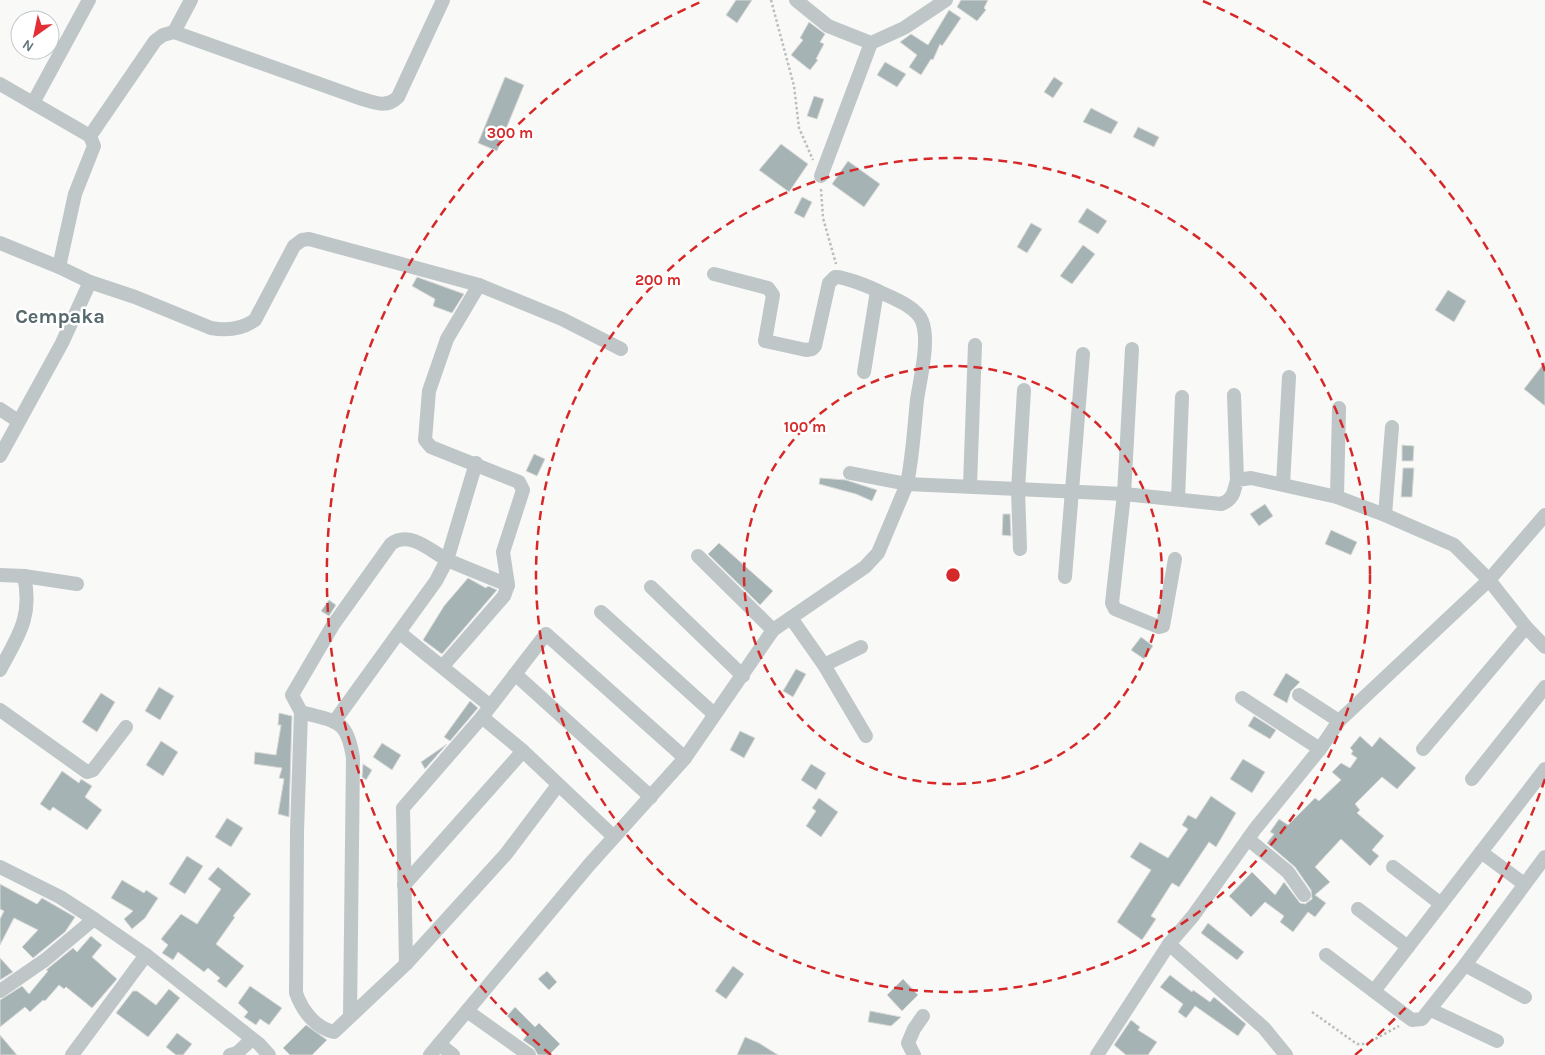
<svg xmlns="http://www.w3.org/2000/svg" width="1545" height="1055" font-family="Karla,sans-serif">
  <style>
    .building { fill: #a5b3b5; stroke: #dbdbd9 }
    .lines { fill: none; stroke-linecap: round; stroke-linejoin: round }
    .path { stroke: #b9bebf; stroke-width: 2.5; stroke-dasharray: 2.5 2.5; stroke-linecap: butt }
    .minor { stroke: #bec6c7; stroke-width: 14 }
    .ring { fill: none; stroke: #d62828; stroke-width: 2.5; stroke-dasharray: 9 6 }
    .labels { text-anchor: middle; stroke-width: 5; stroke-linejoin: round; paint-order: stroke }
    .quarter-label { font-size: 20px; font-weight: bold; fill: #56696d; stroke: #fff }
    .centre { fill: #d62828; stroke: #fff; stroke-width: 2.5 }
    .ring-label { font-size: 15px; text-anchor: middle; font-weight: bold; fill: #d62828; stroke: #fff; stroke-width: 5; stroke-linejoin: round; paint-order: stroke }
  </style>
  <rect width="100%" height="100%" fill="#f9f9f7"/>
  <g class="building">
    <polygon points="736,0 752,0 737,23 726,15"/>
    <polygon points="961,0 988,0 984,8 986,10 977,21 957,7"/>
    <polygon points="949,10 961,18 942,46 940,44 933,60 931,59 921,75 909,67 917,55 900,42 911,34 928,45"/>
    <polygon points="809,22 825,34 820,42 824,44 816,59 818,60 810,70 791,55 803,40 800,38"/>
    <polygon points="885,62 906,74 897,87 877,75"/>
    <polygon points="505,77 524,85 497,151 478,143"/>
    <polygon points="1054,77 1063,83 1053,98 1044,92"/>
    <polygon points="814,96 824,99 817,119 807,116"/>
    <polygon points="1091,108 1118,122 1111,134 1083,122"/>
    <polygon points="1138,127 1159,137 1154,147 1133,137"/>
    <polygon points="781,144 808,164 789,192 759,170"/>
    <polygon points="848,161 880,184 864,207 832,184"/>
    <polygon points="802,197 812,202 804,218 794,213"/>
    <polygon points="1087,208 1107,221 1098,234 1078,222"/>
    <polygon points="1031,223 1042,229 1027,253 1017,247"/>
    <polygon points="1083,245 1095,254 1072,284 1060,276"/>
    <polygon points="417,277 464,294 452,313 433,306 435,299 412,286"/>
    <polygon points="1448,290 1466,301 1454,322 1435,310"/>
    <polygon points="1545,362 1545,406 1524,389"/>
    <polygon points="1402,445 1414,446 1413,461 1402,461"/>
    <polygon points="534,454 545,459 537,476 526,471"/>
    <polygon points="1403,468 1414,468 1412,497 1401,497"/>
    <polygon points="820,478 846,480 877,490 872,501 856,494 819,484"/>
    <polygon points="1265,504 1273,516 1259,526 1250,514"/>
    <polygon points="1003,514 1010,514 1011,536 1002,535"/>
    <polygon points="1331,530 1357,542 1351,555 1325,544"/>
    <polygon points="719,543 773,591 760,605 708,554"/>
    <polygon points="468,578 486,588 488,586 497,590 442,654 423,640 444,606"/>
    <polygon points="329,600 336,605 329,616 321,611"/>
    <polygon points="1141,637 1153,646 1144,659 1131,650"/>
    <polygon points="796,669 806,674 793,697 783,691"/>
    <polygon points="1286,673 1300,682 1291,691 1287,703 1273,695"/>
    <polygon points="159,687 174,696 160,720 145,711"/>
    <polygon points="101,693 115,702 97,732 82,722"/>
    <polygon points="470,701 478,708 450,741 444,737"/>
    <polygon points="279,713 292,716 289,817 278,814 284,779 279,778 282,768 254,764 255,752 276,755 281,725 278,725"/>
    <polygon points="1254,716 1276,730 1270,739 1248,726"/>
    <polygon points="740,731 755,738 744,758 730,750"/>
    <polygon points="1360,736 1372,747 1380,737 1416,768 1397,789 1382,777 1355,804 1360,810 1357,813 1384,836 1372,850 1379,856 1370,866 1341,839 1315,867 1330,882 1315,895 1326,903 1315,917 1308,912 1293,932 1280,922 1284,916 1265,902 1251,917 1229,896 1252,872 1275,895 1284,882 1300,903 1305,904 1312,899 1311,890 1295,867 1267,843 1274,834 1270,832 1279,819 1288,825 1315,798 1319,801 1341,780 1332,772 1341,763 1350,768 1357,758 1351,754 1353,751 1350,748"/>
    <polygon points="161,741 178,752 163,776 146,765"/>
    <polygon points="382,743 401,755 392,770 373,757"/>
    <polygon points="447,744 425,769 421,762"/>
    <polygon points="1243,759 1265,772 1252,793 1230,779"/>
    <polygon points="363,764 372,770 366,780 362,777"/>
    <polygon points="811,764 826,773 816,790 801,780"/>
    <polygon points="62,771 79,783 81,779 92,786 85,797 102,810 87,830 53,807 50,811 40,804"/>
    <polygon points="1211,796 1236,813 1216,847 1209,842 1179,887 1172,883 1151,916 1156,919 1142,940 1117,922 1151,870 1130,857 1140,842 1168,858 1188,829 1182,825 1188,815 1196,819"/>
    <polygon points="819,798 838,812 821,837 806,826 816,811 812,808"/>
    <polygon points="227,818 243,828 231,847 215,837"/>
    <polygon points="187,856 203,866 185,894 169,884"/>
    <polygon points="218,867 251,894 233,916 235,917 216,944 244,966 226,988 217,981 220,978 208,968 204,972 178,952 173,960 162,953 168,945 161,939 181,914 197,924 221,889 208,879"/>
    <polygon points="122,880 144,893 146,890 158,898 145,918 132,929 124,919 133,911 111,898"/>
    <polygon points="0,884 37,904 42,898 75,917 65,932 33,958 22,947 38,930 14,918 0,945 0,919 4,911 0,909"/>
    <polygon points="1208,923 1244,952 1237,960 1201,933"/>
    <polygon points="91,936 102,945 92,957 117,979 92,1008 66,987 64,989 59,985 45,1001 43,1000 30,1012 25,1007 0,1027 0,1000 22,986 29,994 48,971 46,970 73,948 77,952"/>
    <polygon points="0,958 13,972 0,980"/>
    <polygon points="733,966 744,974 726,999 715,991"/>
    <polygon points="547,971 557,982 549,990 538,979"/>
    <polygon points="1170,975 1192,992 1193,990 1210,1002 1214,997 1246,1024 1238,1036 1195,1006 1186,1018 1178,1012 1183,1004 1160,987"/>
    <polygon points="903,979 918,995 902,1011 887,995"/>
    <polygon points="250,986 282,1008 269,1025 260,1019 256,1025 244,1017 248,1012 238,1003"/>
    <polygon points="169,989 180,998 148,1037 116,1013 133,991 137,991 156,1005"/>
    <polygon points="515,1007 535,1027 539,1023 560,1044 549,1055 538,1055 534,1048 523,1040 527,1035 507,1016"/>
    <polygon points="870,1011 901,1017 891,1026 868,1022"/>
    <polygon points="1131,1020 1140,1027 1138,1030 1157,1042 1148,1055 1126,1055 1114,1045"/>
    <polygon points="306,1025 327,1040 312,1055 290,1055 283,1048"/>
    <polygon points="177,1033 192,1044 183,1055 176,1055 166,1047"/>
    <polygon points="0,1035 17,1055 0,1055"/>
    <polygon points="745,1037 759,1043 778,1055 737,1055"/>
  </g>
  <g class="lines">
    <g class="path">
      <polyline points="771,0 794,86 799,128 813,160"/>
      <polyline points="821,189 823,218 836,264"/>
      <polyline points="1312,1012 1357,1044 1366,1044 1399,1026"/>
    </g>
    <g class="minor">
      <polyline points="796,0 828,26 871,43 904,28 946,0"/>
      <polyline points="174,32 191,0"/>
      <path d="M 0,84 L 90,136 L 94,146 L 75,194 L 59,267 L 90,282 L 135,297 L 211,328 C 227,331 242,329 255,320 L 294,246 L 302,240 L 309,239 L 479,285 L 562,319 L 621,349"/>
      <polyline points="33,103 89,0"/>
      <path d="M 90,136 L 155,41 L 163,35 L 174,32 L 359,98 C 373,102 386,109 398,97 L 443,0"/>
      <polyline points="821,176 871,43"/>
      <polyline points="0,243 59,267"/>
      <path d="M 714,274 L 768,288 L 773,295 L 765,341 L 806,350 L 812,349 L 815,346 L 829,283 L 835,277 C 843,276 870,287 878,291 C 892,298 916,306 922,321 C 930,341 920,379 917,400 C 914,429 913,454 907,484 L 850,473"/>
      <polyline points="1132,349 1124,494 1112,603 1115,609 1159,627 1163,626 1175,559"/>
      <polyline points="864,372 877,291"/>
      <polyline points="1234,395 1237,480"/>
      <polyline points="0,409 18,421"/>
      <polyline points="0,456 62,343 90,282"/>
      <polyline points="476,463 447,560 508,585"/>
      <polyline points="1283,484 1289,377"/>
      <polyline points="970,486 975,345"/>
      <polyline points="1337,497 1339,408"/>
      <polyline points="1178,499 1182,397"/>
      <polyline points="1385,515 1392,427"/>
      <polyline points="1020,549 1018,490 1024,390"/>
      <polyline points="698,556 773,630"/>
      <polyline points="0,575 24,576 77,584"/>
      <polyline points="1065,577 1083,354"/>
      <polyline points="651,587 743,676"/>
      <polyline points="601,612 714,714"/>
      <polyline points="791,618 824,665 866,736"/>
      <polyline points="400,633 489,705"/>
      <polyline points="824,665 861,647"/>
      <polyline points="443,666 504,596 508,585 503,552 523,490 519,482 431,447 425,440 429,391 447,339 479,285"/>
      <path d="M 0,670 C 18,636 33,617 24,576"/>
      <polyline points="515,674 651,797"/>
      <polyline points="1299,695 1339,721"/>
      <polyline points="1242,698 1320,749"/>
      <polyline points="0,710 87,772 93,770 126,727"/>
      <path d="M 301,712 L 297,832 L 296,993 C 302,1010 315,1028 334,1032 L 406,964 L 506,854 L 558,785"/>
      <polyline points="482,717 523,751 614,837"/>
      <path d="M 334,722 L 436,581 L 447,560 C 430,550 409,530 391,544 L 333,625 L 292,695 L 301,712 C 336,722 347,718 353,758 L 350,1016"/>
      <polyline points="1423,749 1526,627"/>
      <polyline points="1472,779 1545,687"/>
      <polyline points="1248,839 1288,872 1304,895"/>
      <polyline points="1481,852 1524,884"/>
      <polyline points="0,867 60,897 94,919 146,955 259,1044 269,1055"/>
      <polyline points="1393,867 1441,904"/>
      <polyline points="404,885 523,751"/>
      <polyline points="1358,909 1408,947"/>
      <polyline points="1169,944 1264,1028 1286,1055"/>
      <polyline points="1326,955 1412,1020 1422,1019 1465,965 1545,857"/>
      <polyline points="406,964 403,808 482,717 546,634 685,758"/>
      <polyline points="1465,965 1525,997"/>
      <polyline points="0,991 45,960 94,919"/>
      <polyline points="1374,991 1545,769"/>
      <polyline points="1431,1010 1497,1041"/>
      <polyline points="467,1011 529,1055"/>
      <polyline points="439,1044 453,1055"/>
      <polyline points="72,1055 146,955"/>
      <polyline points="230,1055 237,1053 252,1039"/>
      <path d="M 430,1055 L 589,865 L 685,758 L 773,630 L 865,567 L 878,553 L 907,484 L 1124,494 L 1221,504 C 1233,500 1234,492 1237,480 L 1251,478 L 1337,497 L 1385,515 L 1454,545 L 1489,580 L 1526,627 L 1545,647"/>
      <polyline points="914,1055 908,1043 914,1029 923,1016"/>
      <polyline points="1097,1055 1169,944 1193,916 1255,829 1320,749 1339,721 1489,580 1545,515"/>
    </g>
  </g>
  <g class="ring">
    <circle cx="953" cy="575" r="209"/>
    <circle cx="953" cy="575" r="417"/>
    <path d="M1545 779A626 626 0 0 1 1355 1055M551 1055A626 626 0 0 1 703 1M1203 1A626 626 0 0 1 1545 371"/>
  </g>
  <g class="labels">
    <g class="quarter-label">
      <text x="60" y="323">Cempaka</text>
    </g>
  </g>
  <circle cx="953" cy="575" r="8" class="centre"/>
  <g class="ring-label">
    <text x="510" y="138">300 m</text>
    <text x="658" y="285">200 m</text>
    <text x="805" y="432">100 m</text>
  </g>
  <g transform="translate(35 35) rotate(213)"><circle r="24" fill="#ffffff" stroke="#bfc9cb"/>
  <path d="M0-4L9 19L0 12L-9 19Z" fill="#e32e36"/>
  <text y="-8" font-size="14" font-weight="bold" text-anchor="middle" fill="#60787c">N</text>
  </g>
</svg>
